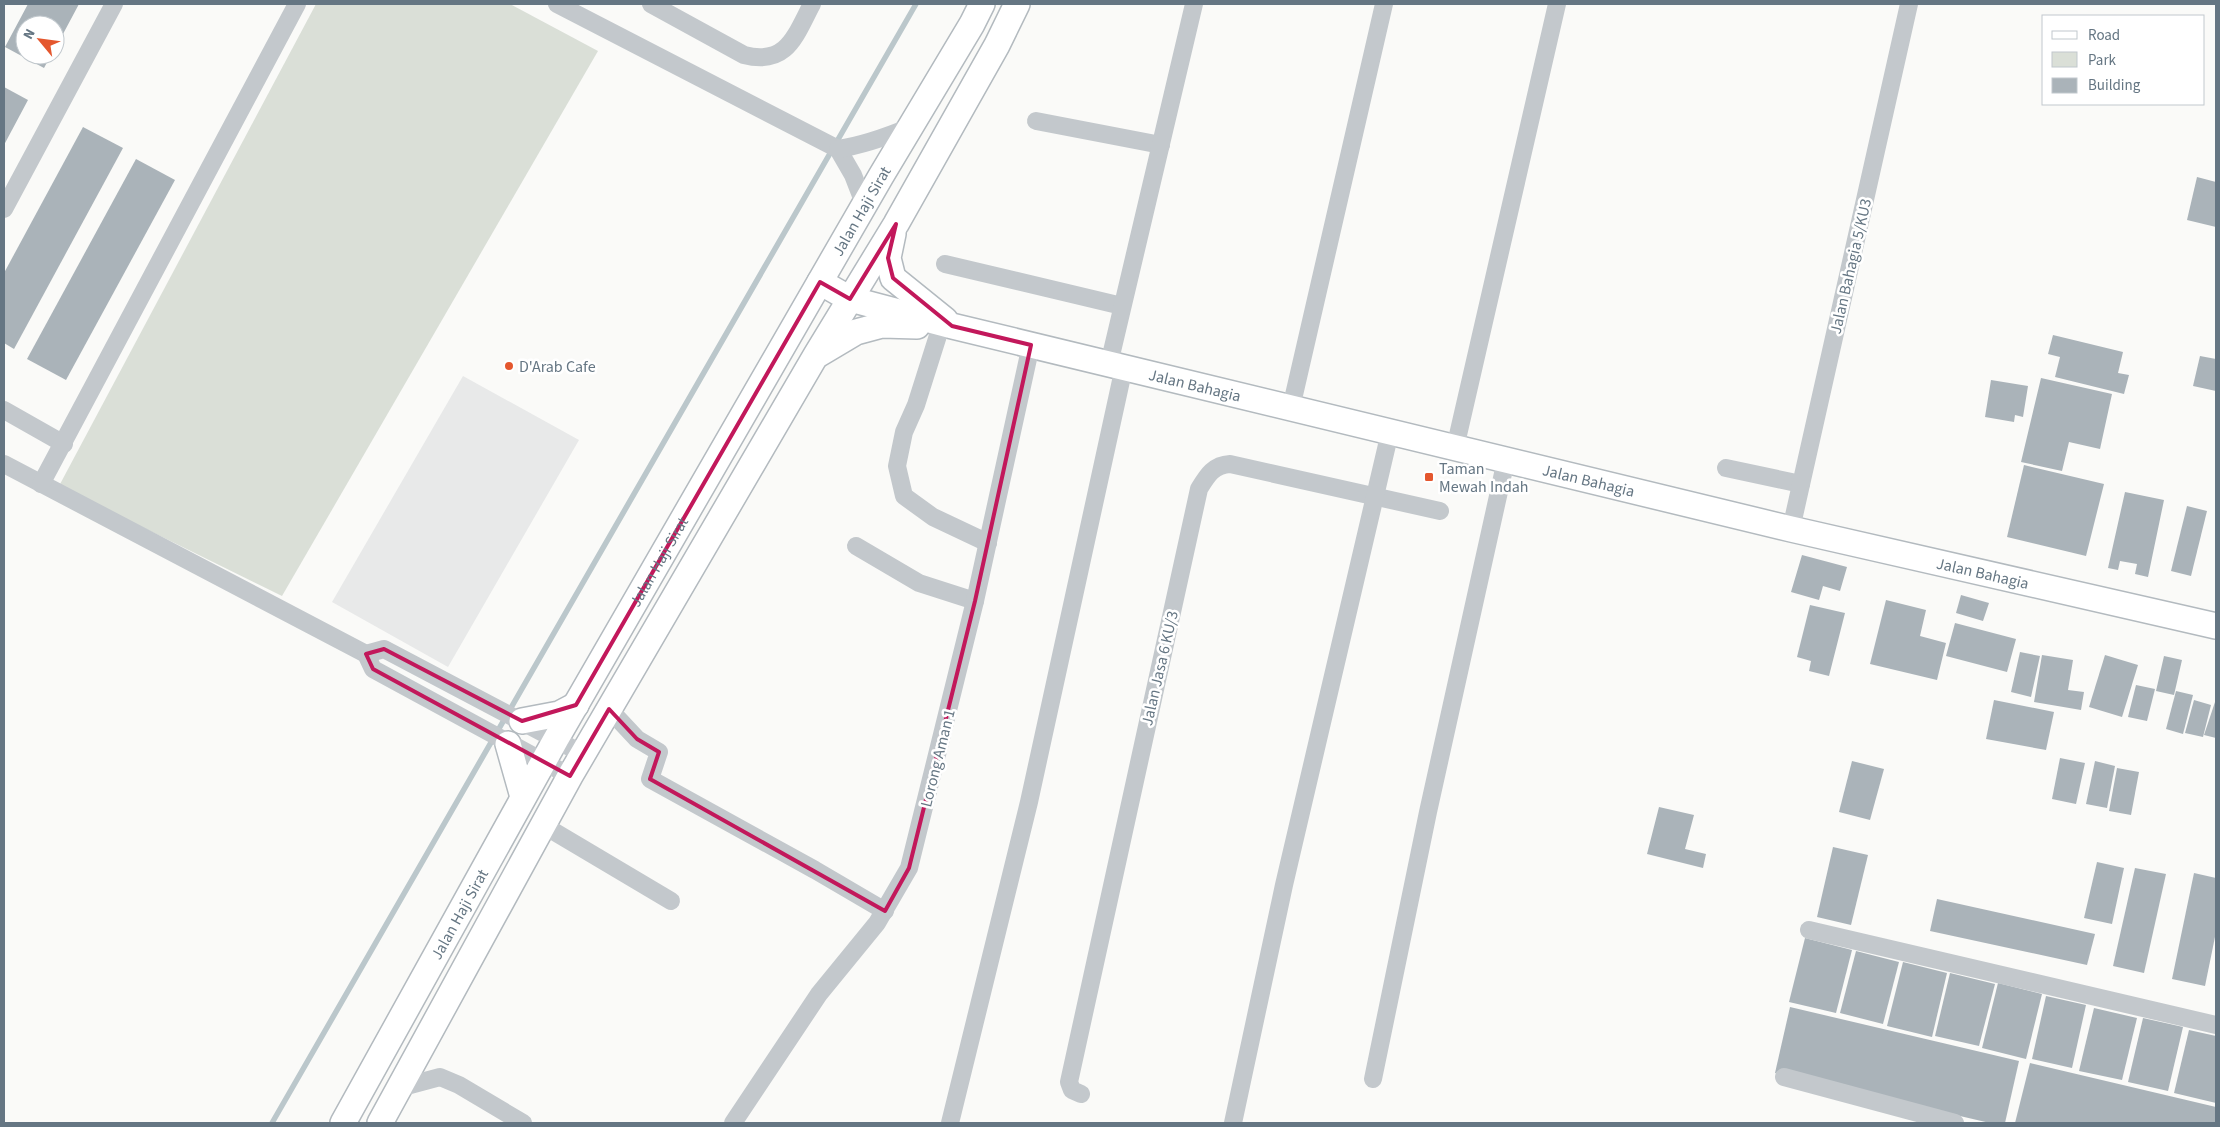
<svg xmlns="http://www.w3.org/2000/svg" width="2220" height="1127" font-family="'Source Sans 3',sans-serif">
  <style>
    .built { fill: #e8e9e9 }
    .park { fill: #dadfd7 }
    .lines { fill: none; stroke-linecap: round; stroke-linejoin: round }
    .stream { stroke: #bbc7cb; stroke-width: 5.5 }
    .building { fill: #aab3b9 }
    .secondary-casing { stroke: #b3babf; stroke-width: 28 }
    .street { stroke: #c3c8cc; stroke-width: 18 }
    .secondary { stroke: #fff; stroke-width: 25 }
    .marked { fill: none; stroke: #c2185b; stroke-width: 4; stroke-linejoin: round }
    .poi-dot { fill: #e4572e; stroke: #fff; stroke-width: 2 }
    .labels { text-anchor: middle; stroke-width: 5; stroke-linejoin: round; paint-order: stroke }
    .street-label { font-size: 16px; fill: #657683; stroke: #fff }
    .poi-label { font-size: 16px; fill: #657683; stroke: #fff; text-anchor: start }
  </style>
  <rect width="100%" height="100%" fill="#fafaf8"/>
  <polygon class="built" points="463,376 579,440 448,667 332,602"/>
  <polygon class="park" points="316,4 510,4 598,51 282,596 59,486"/>
  <g class="lines">
    <polyline class="stream" points="272,1123 916,4"/>
  </g>
  <g class="building">
    <polygon points="28,4 79,4 55,49 55,25 25,25 25,55 51,55 44,68 5,47"/>
    <polygon points="4,87 28,100 4,145"/>
    <polygon points="83,127 123,148 14,349 4,343 4,273"/>
    <polygon points="136,159 175,180 66,380 27,359"/>
    <polygon points="2197,177 2216,182 2216,227 2187,220"/>
    <polygon points="2053,335 2123,352 2118,373 2129,375 2124,394 2055,377 2060,357 2048,354"/>
    <polygon points="2200,356 2216,359 2216,391 2193,386"/>
    <polygon points="2041,378 2112,394 2100,449 2069,442 2062,471 2021,462"/>
    <polygon points="1991,380 2028,386 2023,417 2015,415 2014,422 1985,417"/>
    <polygon points="2024,465 2104,484 2086,556 2007,537"/>
    <polygon points="2125,492 2164,500 2148,577 2135,574 2137,564 2120,561 2118,570 2108,568"/>
    <polygon points="2187,506 2207,511 2191,576 2171,571"/>
    <polygon points="1802,555 1847,567 1840,591 1823,586 1819,600 1791,592"/>
    <polygon points="1961,595 1989,603 1983,621 1956,613"/>
    <polygon points="1886,600 1926,610 1920,636 1946,643 1937,680 1870,664"/>
    <polygon points="1810,605 1845,613 1829,676 1809,671 1811,661 1797,657"/>
    <polygon points="1955,623 2016,639 2007,672 1946,656"/>
    <polygon points="2020,652 2040,656 2031,697 2011,692"/>
    <polygon points="2042,655 2073,660 2068,690 2084,692 2081,710 2034,702"/>
    <polygon points="2105,655 2138,665 2122,717 2089,707"/>
    <polygon points="2164,656 2182,660 2174,695 2156,691"/>
    <polygon points="2136,685 2155,689 2147,721 2128,717"/>
    <polygon points="2176,691 2193,695 2183,734 2166,729"/>
    <polygon points="2216,699 2216,738 2204,735"/>
    <polygon points="1994,700 2054,712 2046,750 1986,739"/>
    <polygon points="2194,700 2211,705 2203,737 2185,733"/>
    <polygon points="2060,758 2085,763 2076,804 2052,799"/>
    <polygon points="1852,761 1884,769 1870,820 1839,812"/>
    <polygon points="2095,761 2115,766 2107,808 2086,804"/>
    <polygon points="2117,768 2139,772 2131,815 2109,811"/>
    <polygon points="1659,807 1694,815 1685,849 1706,854 1703,868 1647,854"/>
    <polygon points="1833,847 1868,855 1851,925 1817,917"/>
    <polygon points="2097,862 2124,868 2112,924 2084,918"/>
    <polygon points="2135,868 2166,874 2144,973 2113,966"/>
    <polygon points="2194,873 2216,878 2216,932 2205,986 2172,979"/>
    <polygon points="1937,899 2095,934 2087,965 1930,931"/>
    <polygon points="1805,938 1852,950 1836,1013 1789,1002"/>
    <polygon points="1856,951 1899,962 1883,1024 1840,1013"/>
    <polygon points="1903,962 1947,973 1932,1037 1887,1026"/>
    <polygon points="1950,973 1995,984 1979,1046 1935,1036"/>
    <polygon points="1998,983 2042,994 2026,1059 1982,1048"/>
    <polygon points="2046,996 2086,1005 2072,1068 2032,1059"/>
    <polygon points="1790,1007 2019,1061 2005,1123 1990,1123 1775,1073"/>
    <polygon points="2094,1008 2137,1018 2122,1080 2079,1071"/>
    <polygon points="2143,1018 2183,1027 2168,1091 2128,1082"/>
    <polygon points="2189,1030 2216,1036 2216,1103 2174,1093"/>
    <polygon points="2030,1063 2216,1107 2216,1123 2015,1123"/>
  </g>
  <g class="lines">
    <g class="secondary-casing">
      <g id="secondary">
        <polyline points="893,234 888,258 893,278 945,320"/>
        <path id="s1" d="M 820,282 L 850,299 L 952,326 L 1791,529 L 2216,626"/>
        <polyline points="819,354 856,332 882,325 917,326"/>
        <polyline points="522,721 559,714 576,705"/>
        <polyline points="508,744 523,797"/>
        <path id="s2" d="M 343,1123 L 556,739 L 881,176 L 972,24 L 982,4"/>
        <polyline points="380,1123 570,776 816,355 896,224 997,45 1017,4"/>
      </g>
    </g>
    <g class="street">
      <polyline points="557,4 838,149 853,175 865,206"/>
      <path d="M 651,4 L 744,55 C 787,66 795,36 812,4"/>
      <polyline points="1036,121 1161,145"/>
      <path d="M 838,149 C 864,145 886,137 910,127"/>
      <polyline points="4,209 114,4"/>
      <polyline points="945,264 1122,306"/>
      <polyline points="941,326 916,405 904,432 897,466 904,496 933,517 988,543"/>
      <polyline points="1109,364 1194,4"/>
      <polyline points="1291,408 1384,4"/>
      <polyline points="4,410 64,444"/>
      <polyline points="1455,448 1557,4"/>
      <polyline points="4,464 366,654 373,669 570,776"/>
      <polyline points="1726,468 1801,484"/>
      <polyline points="41,484 297,4"/>
      <polyline points="1791,529 1909,4"/>
      <polyline points="856,546 919,583 975,601"/>
      <polyline points="366,654 384,649 583,754"/>
      <polyline points="609,709 637,739 659,752 650,779 815,870 885,911"/>
      <polyline points="543,825 671,901"/>
      <polyline points="1809,930 2216,1025"/>
      <polyline points="1784,1077 1955,1123"/>
      <polyline points="1373,1079 1428,812 1506,460"/>
      <polyline points="399,1088 440,1077 459,1085 523,1123"/>
      <path d="M 1081,1094 L 1072,1090 L 1069,1082 L 1199,489 C 1207,476 1213,465 1230,464 L 1440,511"/>
      <polyline points="733,1123 819,994 877,923 909,868 975,601 1031,345"/>
      <polyline points="950,1123 1029,802 1124,367"/>
      <polyline points="1233,1123 1284,885 1390,432"/>
    </g>
    <use href="#secondary" class="secondary"/>
  </g>
  <path class="marked" d="M 896,224 L 888,258 L 893,278 L 952,326 L 1031,345 L 975,601 L 909,868 L 885,911 L 650,779 L 659,752 L 637,739 L 609,709 L 570,776 L 373,669 L 366,654 L 384,649 L 522,721 L 576,705 L 820,282 L 850,299 Z"/>
  <g class="poi-dot">
    <circle cx="509" cy="366" r="5"/>
    <rect x="1424" y="472" width="10" height="10" rx="2.5"/>
  </g>
  <g class="labels">
    <g class="street-label">
      <text dy="6" stroke="none"><textPath href="#s2" startOffset="1049">Jalan Haji Sirat</textPath></text>
      <text transform="translate(1850 266) rotate(-77)" y="6">Jalan Bahagia 5/KU3</text>
      <text dy="6" stroke="none"><textPath href="#s1" startOffset="390">Jalan Bahagia</textPath></text>
      <text dy="6" stroke="none"><textPath href="#s1" startOffset="795">Jalan Bahagia</textPath></text>
      <text dy="6" stroke="none"><textPath href="#s2" startOffset="644">Jalan Haji Sirat</textPath></text>
      <text dy="6" stroke="none"><textPath href="#s1" startOffset="1200">Jalan Bahagia</textPath></text>
      <text transform="translate(1159 668) rotate(-77)" y="6">Jalan Jasa 6 KU/3</text>
      <text transform="translate(937 758) rotate(-76)" y="6">Lorong Aman 1</text>
      <text dy="6" stroke="none"><textPath href="#s2" startOffset="239">Jalan Haji Sirat</textPath></text>
    </g>
    <g class="poi-label">
      <text x="519" y="372">D'Arab Cafe</text>
      <text x="1439" y="474">Taman<tspan x="1439" dy="18">Mewah Indah</tspan></text>
    </g>
  </g>
  <rect width="2220" height="1127" fill="none" stroke="#657683" stroke-width="10"/>
  <rect x="2042" y="15" width="162" height="90" fill="#ffffff" stroke="#c1c8cd"/>
  <rect x="2052" y="31" width="25" height="8" fill="#ffffff" stroke="#c1c8cd"/>
  <text x="2088" y="40" font-size="15" fill="#657683">Road</text>
  <rect x="2052" y="52" width="25" height="15" fill="#dadfd7" stroke="#c1c8cd"/>
  <text x="2088" y="65" font-size="15" fill="#657683">Park</text>
  <rect x="2052" y="78" width="25" height="15" fill="#aab3b9" stroke="#c1c8cd"/>
  <text x="2088" y="90" font-size="15" fill="#657683">Building</text>
  <g transform="translate(40 40) rotate(299)"><circle r="24" fill="#ffffff" stroke="#c1c8cd"/>
  <path d="M0-4L9 19L0 12L-9 19Z" fill="#e4572e"/>
  <text y="-8" font-size="14" font-weight="bold" text-anchor="middle" fill="#657683">N</text>
  </g>
</svg>
